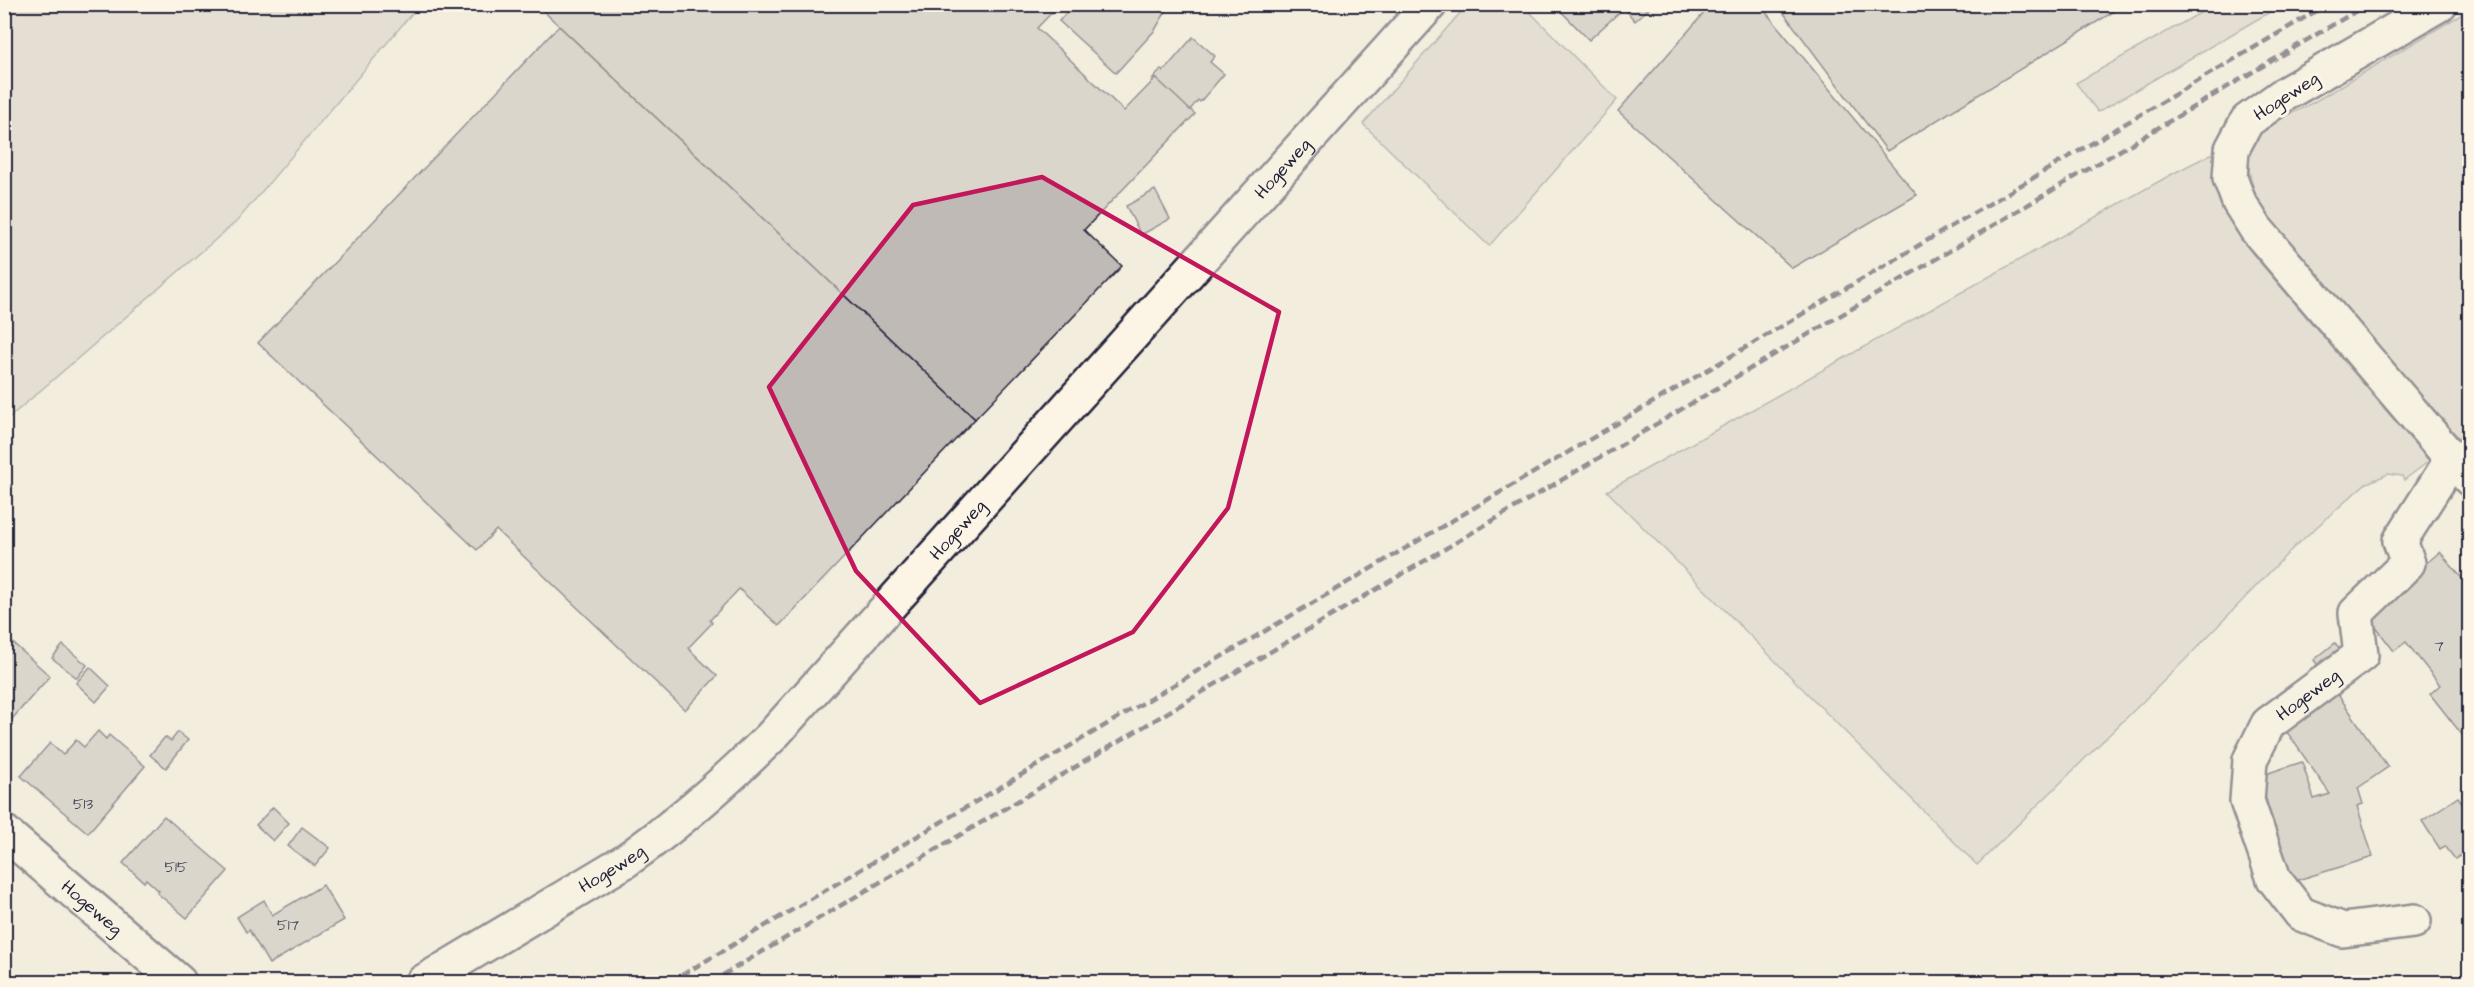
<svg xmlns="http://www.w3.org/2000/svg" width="2474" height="987" font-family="'Architects Daughter',sans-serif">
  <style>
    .green { fill: #d4cfc6; stroke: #7b7880; stroke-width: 1.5 }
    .building { fill: #bfbab6; stroke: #22223b; stroke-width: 1.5 }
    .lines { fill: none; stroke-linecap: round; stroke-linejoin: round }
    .street-casing { stroke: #22223b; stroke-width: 38 }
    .street { stroke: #fcf5e5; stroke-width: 33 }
    .rail { stroke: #22223b; stroke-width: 4.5; stroke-dasharray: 9 4.5; stroke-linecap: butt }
    .marked { fill: none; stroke: #c2185b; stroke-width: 4.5; stroke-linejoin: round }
    .labels { text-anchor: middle; stroke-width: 6; stroke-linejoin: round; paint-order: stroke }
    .number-label { font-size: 15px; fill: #49485a }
    .street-label { font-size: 18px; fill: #22223b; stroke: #fcf5e5 }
  </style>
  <rect width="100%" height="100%" fill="#f3edde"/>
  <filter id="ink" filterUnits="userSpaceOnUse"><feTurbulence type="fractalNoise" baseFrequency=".0167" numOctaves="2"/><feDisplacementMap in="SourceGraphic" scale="12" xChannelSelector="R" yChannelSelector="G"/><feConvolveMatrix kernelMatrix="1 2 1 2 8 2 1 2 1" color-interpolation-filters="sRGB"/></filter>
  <g filter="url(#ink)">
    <g class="green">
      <polygon points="5,4 419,5 237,221 5,421"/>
      <polygon points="1468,4 1523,5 1617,100 1489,246 1363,124"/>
      <polygon points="2214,5 2282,5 2098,112 2076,83"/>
      <polygon points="2469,10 2469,430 2459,438 2273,228 2256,197 2249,171 2249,146 2263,128 2314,102"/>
      <polygon points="2217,151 2216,189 2228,216 2252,253 2429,461 2404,480 2402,476 2388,474 2365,484 2293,548 2184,661 1977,865 1607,491 2174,173"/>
    </g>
    <g class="building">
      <polygon points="536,4 1064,4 1061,7 1059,5 1037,28 1124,111 1156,78 1195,114 1084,230 1122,266 975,419"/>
      <polygon points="1074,4 1166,4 1169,6 1155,30 1116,73 1059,21"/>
      <polygon points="1554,4 1654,4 1635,21 1624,8 1589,40"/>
      <polygon points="1712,4 1759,4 1917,195 1792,268 1618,111"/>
      <polygon points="1777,4 2112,4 2109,7 2113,12 1887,151"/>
      <polygon points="559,26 975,419 779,626 739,589 710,620 712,623 688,648 717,676 685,710 496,530 477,550 258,343"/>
      <polygon points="1193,37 1215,56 1210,62 1224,74 1200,102 1198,100 1190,110 1156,78 1153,79 1161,69 1163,72"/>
      <polygon points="1155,190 1170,219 1141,235 1126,206"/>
      <polygon points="2440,552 2470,588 2470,731 2463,736 2430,694 2440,685 2406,642 2394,651 2365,613"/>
      <polygon points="5,636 50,676 4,728 4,637"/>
      <polygon points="2335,643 2346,656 2324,673 2314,660"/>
      <polygon points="63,645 87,665 77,678 52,658"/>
      <polygon points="90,667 110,686 96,702 76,683"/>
      <polygon points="2332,686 2388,767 2358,788 2363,804 2357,806 2373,857 2291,882 2259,776 2302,762 2314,799 2330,794 2280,722"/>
      <polygon points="98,731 106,739 109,735 145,766 88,833 21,776 50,743 63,755 76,740 84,747"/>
      <polygon points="178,732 188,740 166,768 150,755 165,737 171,741"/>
      <polygon points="2458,797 2470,814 2470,849 2455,859 2445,846 2440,849 2422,821"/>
      <polygon points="273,807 289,823 273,841 256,825"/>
      <polygon points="164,816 228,871 187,918 157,893 159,891 146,879 144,882 123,863"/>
      <polygon points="302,827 330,848 315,866 288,846"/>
      <polygon points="323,885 344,920 269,964 249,930 246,932 237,917 264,900 272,915"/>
    </g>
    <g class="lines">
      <g class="street-casing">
        <g id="street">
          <polyline points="2440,4 2283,95 2247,121 2232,149 2230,178 2239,202 2256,229 2452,459"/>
          <path id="s1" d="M 4,832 L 179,982"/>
          <path id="s2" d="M 2414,921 L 2343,930 L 2301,914 L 2274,879 L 2247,801 L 2250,760 L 2268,724 L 2361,655 L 2356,613 L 2408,563 L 2400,541 L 2452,459 L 2470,479"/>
          <path id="s3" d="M 423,982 L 625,861 C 678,824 725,782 771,737 L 1430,4"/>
        </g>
      </g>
      <use href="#street" class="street"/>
      <g class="rail">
        <polyline points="670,982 2328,4"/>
        <polyline points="711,982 2368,4"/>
      </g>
    </g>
  </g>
  <path d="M0 0H2474V987H0ZM 1042,177 L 1279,312 L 1228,508 L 1133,632 L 980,703 L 856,571 L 769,387 L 913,205 Z" fill="#f3edde" fill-opacity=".55" fill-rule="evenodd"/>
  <path class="marked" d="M 1042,177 L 1279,312 L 1228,508 L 1133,632 L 980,703 L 856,571 L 769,387 L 913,205 Z"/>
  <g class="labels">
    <g class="number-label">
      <text x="2439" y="651">7</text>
      <text x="83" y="809">513</text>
      <text x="176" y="872">515</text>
      <text x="288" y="930">517</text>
    </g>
    <g class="street-label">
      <text transform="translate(2286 96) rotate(-33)" y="6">Hogeweg</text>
      <text dy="6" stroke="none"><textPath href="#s3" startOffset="1192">Hogeweg</textPath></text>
      <text dy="6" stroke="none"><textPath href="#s3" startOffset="706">Hogeweg</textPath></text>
      <text dy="6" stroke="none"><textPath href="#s2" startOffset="374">Hogeweg</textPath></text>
      <text dy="6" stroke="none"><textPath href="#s3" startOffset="220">Hogeweg</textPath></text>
      <text dy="6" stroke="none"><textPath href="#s1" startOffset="116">Hogeweg</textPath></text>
    </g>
  </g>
  <rect width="2474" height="987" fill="none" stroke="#fcf5e5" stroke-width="24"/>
  <rect x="12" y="12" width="2450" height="963" fill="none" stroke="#22223b" stroke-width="2" filter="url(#ink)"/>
</svg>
